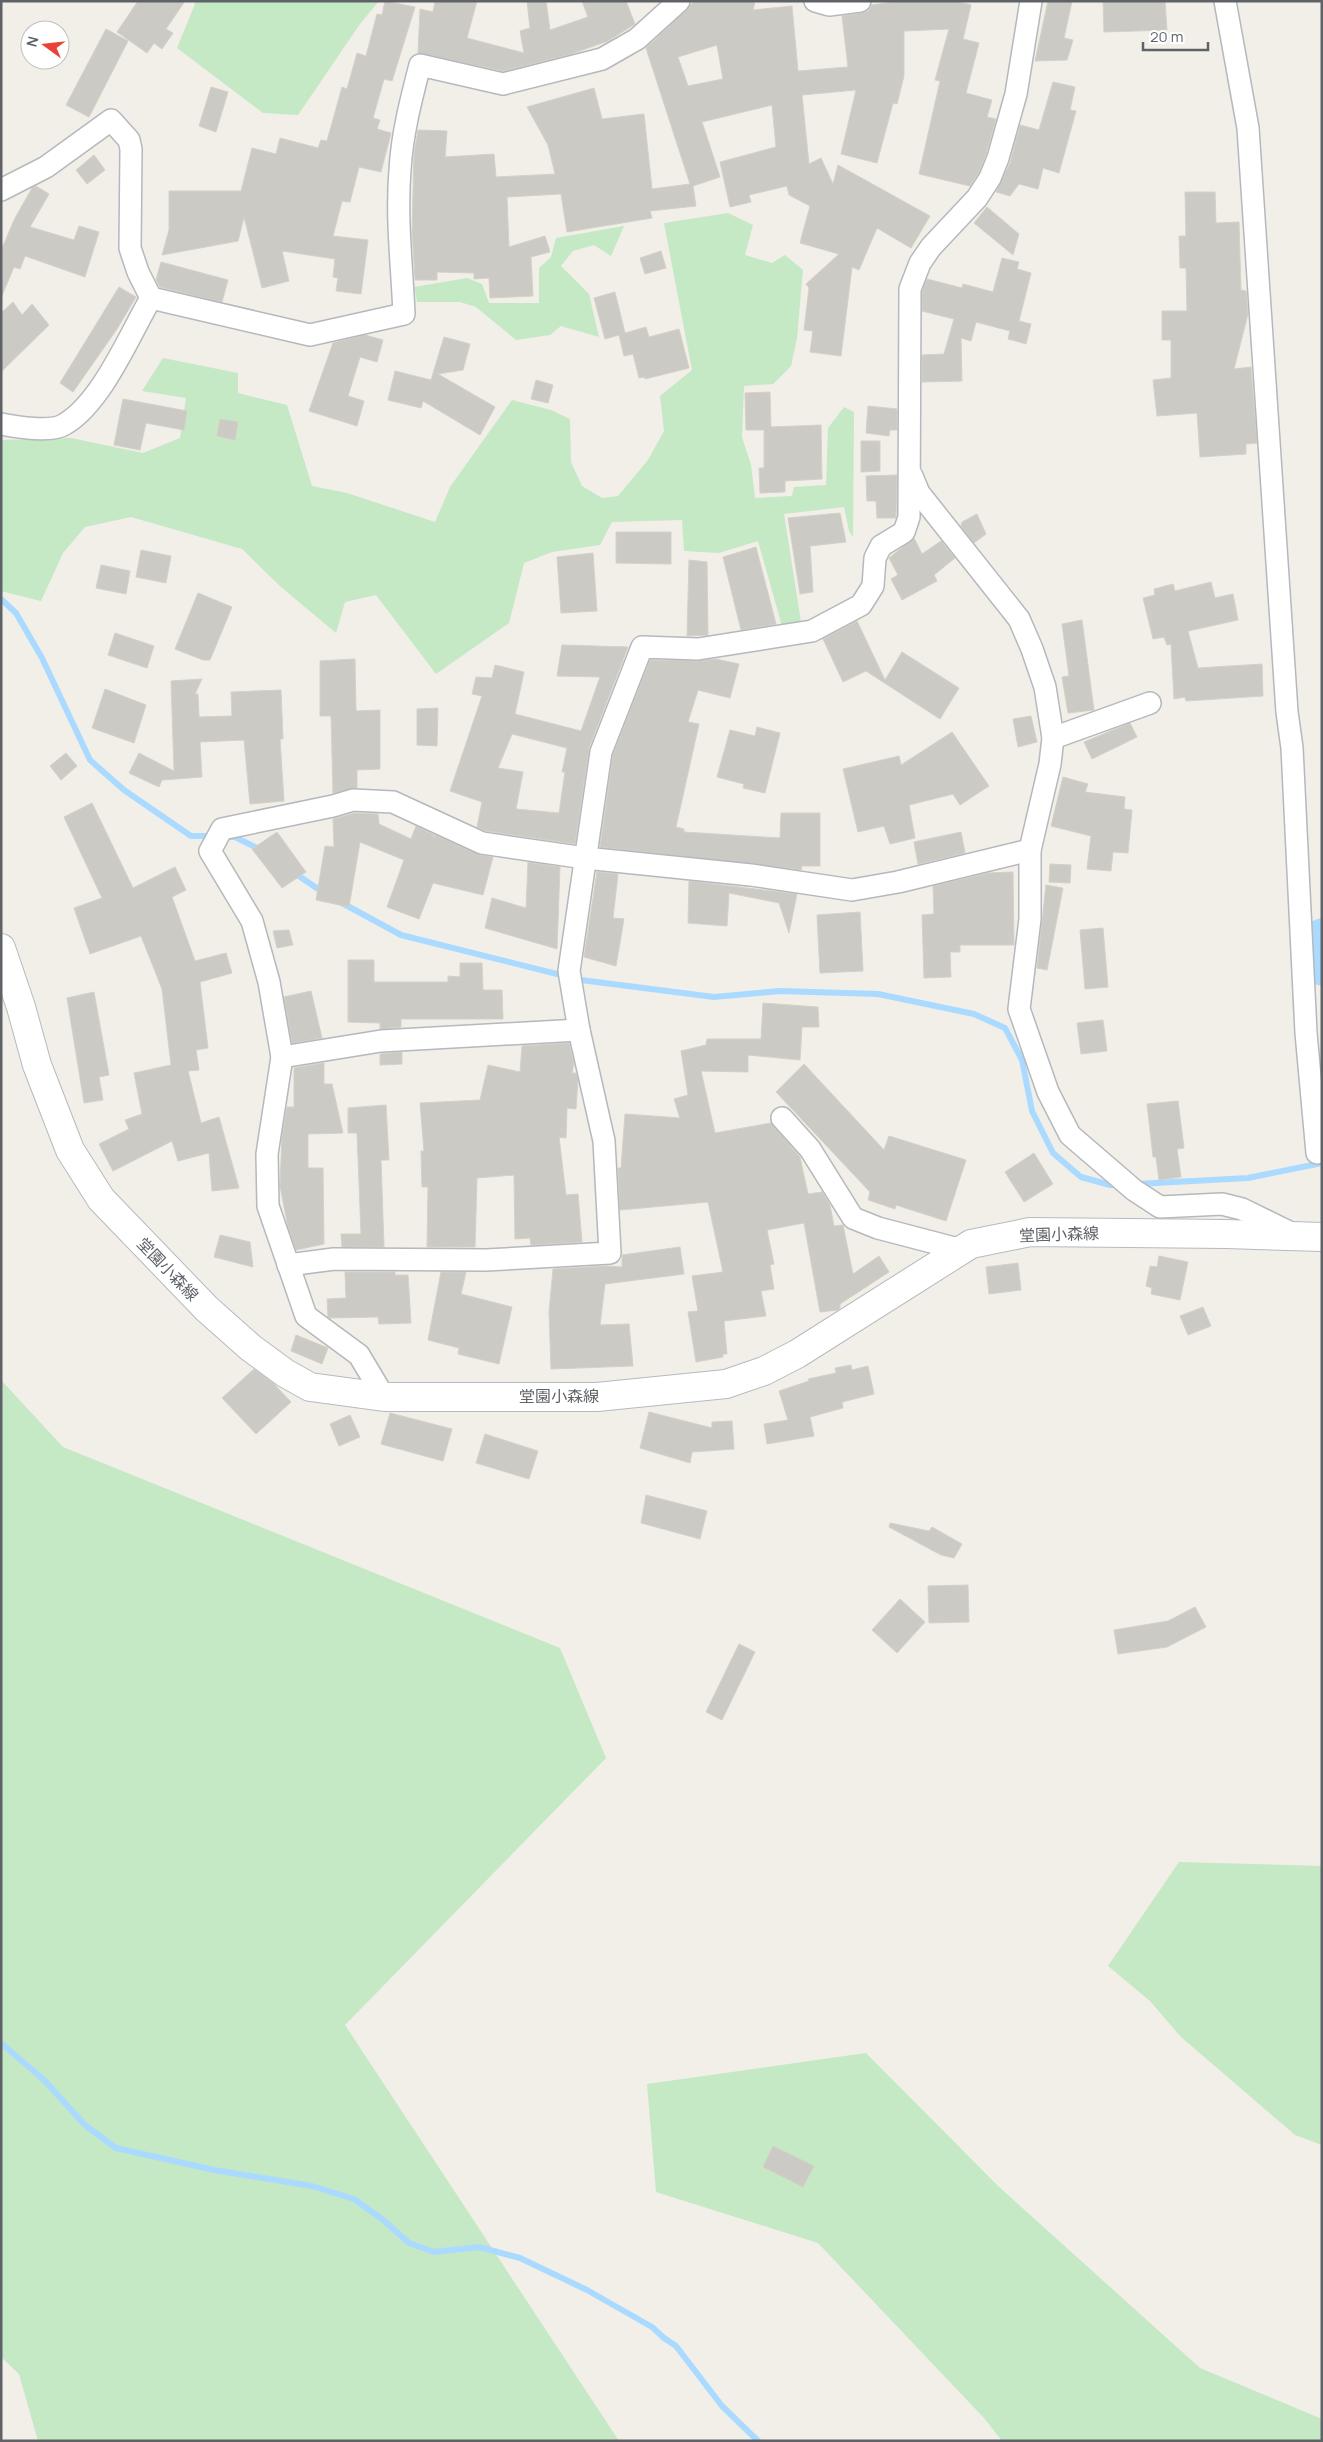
<svg xmlns="http://www.w3.org/2000/svg" width="1323" height="2442" font-family="Manrope,'Noto Sans JP',sans-serif">
  <style>
    .green { fill: #c5e8c5 }
    .lines { fill: none; stroke-linecap: round; stroke-linejoin: round }
    .stream { stroke: #aadaff; stroke-width: 6 }
    .river { stroke: #aadaff; stroke-width: 39 }
    .building { fill: #cccac5; stroke: #d6d1c6; fill-rule: evenodd }
    .street-casing { stroke: #b5b8bc; stroke-width: 24 }
    .secondary-casing { stroke: #b6babf; stroke-width: 30 }
    .street { stroke: #fff; stroke-width: 21 }
    .secondary { stroke: #fff; stroke-width: 28 }
    .labels { text-anchor: middle; stroke-width: 4; stroke-linejoin: round; paint-order: stroke }
    .street-label { font-size: 16px; fill: #5f6368; stroke: #fff }
  </style>
  <rect width="100%" height="100%" fill="#f1efe8"/>
  <g class="green">
    <polygon points="194,1 379,1 360,24 298,115 263,113 177,48 195,4"/>
    <polygon points="728,213 753,225 745,255 772,263 785,255 803,270 797,338 791,366 773,384 744,386 742,437 751,465 755,498 792,496 794,487 826,485 828,428 844,407 854,412 853,537 849,531 844,507 784,514 801,622 782,626 758,541 719,553 684,551 682,520 612,522 600,545 552,552 524,563 509,623 436,674 376,595 345,602 336,633 281,587 242,549 131,517 85,527 63,553 41,601 1,591 1,440 71,438 143,453 180,438 186,398 142,391 163,358 238,373 238,393 287,405 312,486 347,493 435,522 450,487 512,400 551,410 570,419 571,462 582,486 602,498 618,496 648,460 664,431 660,396 692,370 664,223"/>
    <polygon points="624,226 611,256 594,245 573,251 561,266 589,294 599,337 561,326 550,335 516,340 476,307 460,302 417,302 414,287 467,278 482,284 489,303 539,303 539,268 551,257 556,238"/>
    <polygon points="1,1380 63,1447 560,1648 606,1758 345,2025 619,2441 38,2441 19,2374 1,2357"/>
    <polygon points="1179,1862 1322,1866 1322,2145 1295,2135 1181,2037 1150,2001 1108,1966"/>
    <polygon points="866,2053 998,2186 1200,2368 1322,2419 1322,2441 1002,2441 984,2418 818,2243 656,2192 647,2084"/>
  </g>
  <g class="lines">
    <g class="stream">
      <polyline points="1,599 16,613 42,658 90,760 124,790 191,836 214,836"/>
      <polyline points="229,837 235,837 263,851"/>
      <polyline points="293,872 324,893"/>
      <polyline points="342,903 401,935 581,980 714,997 780,991 878,994 974,1014 1005,1028 1022,1060 1032,1111 1053,1153 1081,1177 1110,1185 1119,1185"/>
      <polyline points="1137,1184 1248,1178 1322,1163"/>
      <polyline points="1,2043 44,2080 85,2125 116,2148 214,2170 312,2186 354,2199 382,2219 409,2243 434,2252 479,2247 520,2258 587,2290 652,2327 664,2338 676,2346 722,2406 758,2441"/>
    </g>
    <polyline class="river" points="1322,938 1319,950 1322,966"/>
  </g>
  <g class="building">
    <polygon points="138,1 185,1 166,29 173,33 162,49 154,43 147,53 117,32"/>
    <polygon points="385,1 415,7 392,81 384,79 373,118 380,120 377,129 391,133 381,172 359,167 350,202 342,201 333,236 368,240 361,294 336,291 338,278 333,277 335,259 282,251 289,281 262,288 244,217 238,241 162,255 169,230 169,191 241,191 252,148 276,154 280,138 318,148 321,140 327,141 342,87 347,89 357,53 366,56 377,14 382,15"/>
    <polygon points="435,1 477,1 467,38 524,53 520,31 530,28 527,1 546,1 550,30 588,17 582,1 626,1 635,24 608,41 571,54 503,71 418,53 420,9 433,12"/>
    <path d="M 694,1 L 755,1 L 753,10 L 792,6 L 798,71 L 848,67 L 842,16 L 862,13 L 868,11 L 872,5 L 899,1 L 955,1 L 971,5 L 963,39 L 979,43 L 966,93 L 992,100 L 987,117 L 996,119 L 986,154 L 979,172 L 970,186 L 919,174 L 940,81 L 935,80 L 949,29 L 904,31 L 904,76 L 897,104 L 893,103 L 877,163 L 841,154 L 856,90 L 802,95 L 809,164 L 821,158 L 833,184 L 838,165 L 930,216 L 911,248 L 877,228 L 859,270 L 852,267 L 841,356 L 810,352 L 813,331 L 804,330 L 809,288 L 806,284 L 839,254 L 800,243 L 810,206 L 789,195 L 787,186 L 749,195 L 751,202 L 730,207 L 720,162 L 776,147 L 772,105 L 702,122 L 720,177 L 693,186 L 696,206 L 650,211 L 652,218 L 567,232 L 561,194 L 507,197 L 509,247 L 545,236 L 550,252 L 531,257 L 533,296 L 490,298 L 489,278 L 474,279 L 474,273 L 437,272 L 437,280 L 415,280 L 412,232 L 414,154 L 418,130 L 447,131 L 445,157 L 494,154 L 496,177 L 555,174 L 548,145 L 527,107 L 594,88 L 602,119 L 644,114 L 652,189 L 690,184 L 646,48 L 687,10 ZM 717,45 L 723,79 L 688,86 L 678,57 Z"/>
    <polygon points="1048,1 1072,1 1064,38 1073,40 1067,60 1035,61"/>
    <polygon points="1103,1 1165,1 1167,30 1104,32"/>
    <polygon points="106,29 128,41 89,117 66,105"/>
    <polygon points="1053,82 1075,87 1070,110 1076,111 1059,173 1043,168 1038,189 1019,184 1010,196 996,192 1010,163 1020,125 1039,130"/>
    <polygon points="211,87 228,92 216,132 199,126"/>
    <polygon points="94,155 105,170 87,184 76,170"/>
    <polygon points="36,186 49,194 30,227 74,240 79,226 99,232 85,277 25,256 20,269 14,267 1,298 1,251 14,220 32,188"/>
    <polygon points="1185,192 1215,192 1216,223 1239,222 1241,290 1246,291 1248,314 1234,369 1251,367 1257,443 1246,444 1246,454 1200,457 1197,413 1157,416 1153,380 1171,378 1171,340 1162,340 1162,311 1187,311 1186,268 1180,268 1179,236 1186,236"/>
    <polygon points="987,207 1019,234 1013,255 974,223"/>
    <polygon points="661,251 666,268 645,274 640,258"/>
    <polygon points="1002,258 1019,262 1017,269 1031,273 1019,321 1031,324 1026,344 1008,339 1010,331 976,322 971,341 961,338 962,381 922,382 922,355 944,354 954,319 922,311 922,292 927,279 962,288 963,284 993,292"/>
    <polygon points="161,262 228,280 222,302 160,287 156,280"/>
    <polygon points="119,287 136,297 117,329 73,392 60,383"/>
    <polygon points="615,292 625,333 646,327 649,337 679,329 689,368 645,379 645,377 639,378 633,354 624,356 619,335 605,339 594,298"/>
    <polygon points="13,302 22,315 32,304 49,325 1,372 1,313"/>
    <polygon points="365,335 383,340 377,362 360,357 348,396 364,401 357,426 309,411 333,343"/>
    <polygon points="444,337 470,344 463,370 438,374 495,407 480,435 423,401 421,408 388,400 395,371 431,380"/>
    <polygon points="536,380 553,385 548,403 531,399"/>
    <polygon points="770,392 771,427 821,425 822,479 785,481 785,492 760,493 759,468 764,468 764,430 746,430 745,393"/>
    <polygon points="123,399 187,411 184,430 146,423 140,450 114,445"/>
    <polygon points="868,406 897,409 897,430 890,430 889,436 866,433"/>
    <polygon points="220,419 238,422 235,440 217,436"/>
    <polygon points="861,441 880,441 880,471 861,472"/>
    <polygon points="897,475 896,518 877,518 876,501 867,501 866,476"/>
    <polygon points="840,513 846,542 810,546 813,592 800,594 788,518"/>
    <polygon points="977,514 986,534 974,543 961,526 962,522"/>
    <polygon points="616,532 671,532 671,564 616,563"/>
    <polygon points="914,538 922,554 941,541 955,558 934,575 937,581 902,600 891,579 898,575 889,558"/>
    <polygon points="756,547 776,624 741,630 723,557"/>
    <polygon points="141,550 171,556 166,583 136,577"/>
    <polygon points="593,553 597,611 561,613 557,557"/>
    <polygon points="689,560 707,562 708,635 687,636"/>
    <polygon points="101,565 130,571 126,594 96,588"/>
    <polygon points="1211,582 1215,598 1233,594 1238,620 1188,631 1198,668 1262,664 1263,696 1186,701 1185,697 1174,699 1171,644 1167,645 1164,637 1153,639 1143,598 1155,595 1154,589 1173,584 1175,591"/>
    <polygon points="198,593 232,607 210,660 203,660 175,649"/>
    <polygon points="1082,620 1094,710 1068,713 1062,677 1069,676 1062,624"/>
    <polygon points="857,621 885,680 902,652 959,688 940,719 866,671 843,682 823,639"/>
    <polygon points="115,633 154,646 147,668 108,655"/>
    <path d="M 562,645 L 628,647 L 589,748 L 575,844 L 486,831 L 477,827 L 482,802 L 450,791 L 482,696 L 472,694 L 476,677 L 492,678 L 495,665 L 524,672 L 515,714 L 581,731 L 600,677 L 557,676 ZM 512,734 L 567,748 L 562,772 L 565,772 L 559,813 L 516,809 L 523,772 L 498,768 Z"/>
    <polygon points="355,659 356,711 380,710 380,769 357,770 357,788 333,793 331,716 320,716 320,661"/>
    <polygon points="716,659 739,664 730,698 698,690 688,722 699,724 676,827 684,829 684,832 780,838 781,813 820,813 820,866 802,866 801,870 600,847 613,755 650,660 698,661"/>
    <polygon points="202,679 195,694 198,694 199,717 232,716 231,692 281,690 283,739 280,739 284,801 250,804 244,740 200,742 202,777 162,780 159,787 129,773 139,753 174,771 171,681"/>
    <polygon points="105,689 146,705 134,743 92,728"/>
    <polygon points="438,708 437,746 417,745 417,709"/>
    <polygon points="1031,716 1037,742 1018,747 1013,719"/>
    <polygon points="1130,723 1137,737 1092,759 1084,742"/>
    <polygon points="757,727 780,733 765,793 743,788 744,784 717,777 730,730 755,736"/>
    <polygon points="952,732 989,786 960,805 953,794 909,805 915,838 890,844 884,826 858,832 843,769 899,756 901,765"/>
    <polygon points="66,753 77,766 61,780 50,766"/>
    <polygon points="1063,777 1088,784 1085,792 1125,797 1124,809 1132,810 1128,853 1113,852 1111,871 1087,869 1091,836 1051,826"/>
    <polygon points="92,803 133,888 175,867 186,890 172,897 195,961 226,953 232,973 200,982 208,1048 196,1050 199,1070 188,1071 201,1123 219,1117 239,1188 212,1191 209,1153 178,1161 172,1141 113,1171 99,1144 129,1129 125,1120 142,1114 134,1073 171,1065 162,989 141,936 90,954 74,908 102,898 64,817"/>
    <polygon points="355,813 378,814 379,824 411,839 416,826 434,835 434,839 435,835 477,854 493,857 483,895 433,883 419,919 387,907 404,860 360,842 349,907 316,900 325,846 334,847 333,819"/>
    <polygon points="277,832 306,872 282,888 252,849"/>
    <polygon points="961,832 965,853 918,864 914,842"/>
    <polygon points="528,862 560,867 557,949 485,928 492,898 526,908"/>
    <polygon points="1050,864 1071,865 1070,883 1049,882"/>
    <polygon points="597,872 618,874 613,918 624,919 616,966 584,957"/>
    <polygon points="1013,872 1014,945 960,945 960,952 950,952 951,977 924,978 922,915 934,914 933,886 988,873"/>
    <polygon points="689,881 797,894 789,933 779,903 729,893 727,926 688,923"/>
    <polygon points="1046,885 1063,888 1047,970 1037,968"/>
    <polygon points="860,912 863,971 820,973 817,915"/>
    <polygon points="1103,928 1108,987 1085,989 1080,930"/>
    <polygon points="289,930 293,945 277,948 273,931"/>
    <polygon points="348,960 374,960 374,982 448,982 448,976 460,977 460,963 482,963 483,990 502,990 503,1019 401,1019 401,1027 380,1029 380,1023 348,1022"/>
    <polygon points="311,991 322,1038 292,1043 284,997"/>
    <polygon points="94,992 109,1075 99,1077 103,1100 84,1103 67,998"/>
    <polygon points="763,1003 818,1007 819,1027 802,1027 800,1060 748,1055 748,1072 701,1071 715,1133 771,1123 800,1157 808,1194 822,1192 830,1205 834,1226 843,1225 853,1274 879,1256 889,1272 840,1304 840,1308 838,1310 820,1312 804,1223 767,1230 774,1264 770,1265 774,1289 761,1291 766,1316 724,1321 727,1354 723,1354 723,1357 696,1362 688,1312 698,1311 692,1276 723,1272 708,1202 620,1210 618,1168 621,1168 625,1114 680,1118 674,1099 688,1095 681,1051 706,1045 707,1039 761,1039"/>
    <polygon points="1103,1020 1107,1051 1081,1054 1077,1023"/>
    <polygon points="569,1043 574,1063 572,1073 576,1073 578,1080 576,1109 567,1108 566,1138 559,1137 566,1195 578,1194 582,1242 531,1245 530,1238 515,1239 514,1175 477,1178 475,1247 427,1247 428,1187 422,1187 421,1151 424,1151 420,1103 480,1100 488,1065 520,1072 522,1046"/>
    <polygon points="402,1052 402,1064 380,1065 380,1054"/>
    <polygon points="324,1063 324,1084 332,1084 343,1133 308,1134 308,1168 323,1168 324,1244 296,1250 288,1227 280,1186 282,1137 287,1107 294,1107 294,1068"/>
    <polygon points="804,1064 884,1150 889,1136 966,1160 946,1221 896,1205 895,1209 868,1200 870,1192 776,1092"/>
    <polygon points="1178,1101 1184,1148 1177,1149 1181,1177 1159,1180 1156,1157 1153,1157 1147,1104"/>
    <polygon points="386,1105 389,1160 381,1160 384,1247 342,1247 341,1234 361,1234 357,1133 348,1133 348,1108"/>
    <polygon points="1034,1153 1053,1184 1024,1202 1005,1172"/>
    <polygon points="220,1235 250,1242 253,1267 214,1257"/>
    <polygon points="680,1247 684,1274 605,1284 600,1325 629,1324 633,1366 551,1369 549,1312 553,1269 606,1266 622,1267 622,1255"/>
    <polygon points="1159,1256 1188,1262 1180,1300 1151,1294 1152,1288 1146,1286 1150,1266 1157,1267"/>
    <polygon points="1018,1263 1021,1290 989,1294 986,1267"/>
    <polygon points="345,1272 395,1272 395,1275 408,1275 411,1323 379,1324 378,1317 330,1318 328,1317 327,1299 346,1298"/>
    <polygon points="441,1272 466,1272 461,1294 512,1307 499,1364 458,1354 459,1348 428,1340"/>
    <polygon points="1203,1307 1211,1326 1188,1335 1180,1316"/>
    <polygon points="296,1335 328,1348 322,1364 291,1351"/>
    <polygon points="851,1365 852,1370 868,1366 874,1394 842,1402 843,1408 810,1417 814,1436 767,1444 764,1424 788,1420 779,1391 809,1381 808,1379 836,1373 835,1368"/>
    <polygon points="254,1369 273,1383 291,1402 256,1434 222,1398"/>
    <polygon points="649,1412 712,1428 712,1422 732,1421 734,1449 692,1452 690,1463 640,1448"/>
    <polygon points="390,1413 452,1429 443,1461 381,1444"/>
    <polygon points="350,1415 360,1437 339,1446 330,1424"/>
    <polygon points="485,1434 538,1451 529,1479 476,1463"/>
    <polygon points="646,1495 707,1511 700,1539 641,1523"/>
    <polygon points="890,1523 929,1531 932,1527 962,1544 954,1558 941,1555 889,1527"/>
    <polygon points="968,1585 969,1622 929,1623 928,1586"/>
    <polygon points="900,1599 925,1622 897,1653 872,1630"/>
    <polygon points="1195,1607 1206,1627 1167,1647 1118,1654 1114,1630 1168,1621"/>
    <polygon points="739,1644 755,1652 722,1720 706,1712"/>
    <polygon points="773,2146 814,2166 803,2187 763,2167"/>
  </g>
  <g class="lines">
    <g class="street-casing">
      <g id="street">
        <polyline points="815,1 829,5 860,1"/>
        <polyline points="1225,1 1248,128 1287,712 1292,748 1306,1033 1317,1153"/>
        <polyline points="1,190 46,167 111,120 129,140 131,149 130,248 138,272 151,298"/>
        <path d="M 151,298 L 310,335 L 404,314 C 402,266 396,218 400,170 C 402,134 411,100 420,65 L 503,84 L 602,59 L 637,39 L 679,1"/>
        <path d="M 1,424 C 16,427 52,433 65,424 C 102,402 129,336 151,298"/>
        <polyline points="912,476 919,493 1019,619 1032,649 1045,687 1053,738 1050,764 1030,850 1030,919 1019,1009 1048,1092 1070,1135 1134,1190 1160,1207 1222,1204 1242,1209 1293,1234"/>
        <polyline points="1053,738 1150,703"/>
        <polyline points="282,1057 381,1041 579,1030"/>
        <polyline points="782,1118 810,1149 853,1218 878,1228 962,1250"/>
        <polyline points="288,1265 334,1259 486,1260 610,1253 604,1141 579,1030 569,971 601,752 642,647 698,649 812,631 861,605 873,586 875,558 881,546 904,532 909,517 910,289 920,263 931,247 977,198 990,178 998,158 1016,94 1031,1"/>
        <polyline points="384,1397 359,1355 306,1316 268,1206 267,1154 282,1057 269,982 252,921 210,851 222,829 333,806 353,800 393,802 482,843 585,858 751,875 852,890 898,882 1030,850"/>
      </g>
    </g>
    <g class="secondary-casing">
      <polyline id="secondary" points="1,948 21,1007 37,1065 70,1150 101,1199 207,1309 251,1348 285,1373 310,1387 384,1397 597,1397 726,1384 764,1371 797,1354 971,1244 1030,1232 1226,1234 1322,1237"/>
    </g>
    <use href="#street" class="street"/>
    <use href="#secondary" class="secondary"/>
  </g>
  <g class="labels">
    <g class="street-label">
      <text transform="translate(1059 1234) rotate(-2)" y="6">堂園小森線</text>
      <text transform="translate(168 1269) rotate(46)" y="6">堂園小森線</text>
      <text x="559" y="1402">堂園小森線</text>
    </g>
  </g>
  <rect width="1323" height="2442" fill="none" stroke="#5f6368" stroke-width="5"/>
  <g transform="translate(45 45) rotate(285)"><circle r="24" fill="#ffffff" stroke="#bfc1c3"/>
  <path d="M0-4L9 19L0 12L-9 19Z" fill="#ea4335"/>
  <text y="-8" font-size="14" font-weight="bold" text-anchor="middle" fill="#5f6368">N</text>
  </g>
  <path d="M1143 42v8h65v-8" fill="none" stroke="#5f6368" stroke-width="2.5"/>
  <text x="1150" y="42" font-size="15" fill="#5f6368" stroke="#ffffff" stroke-width="4" paint-order="stroke">20 m</text>
</svg>
